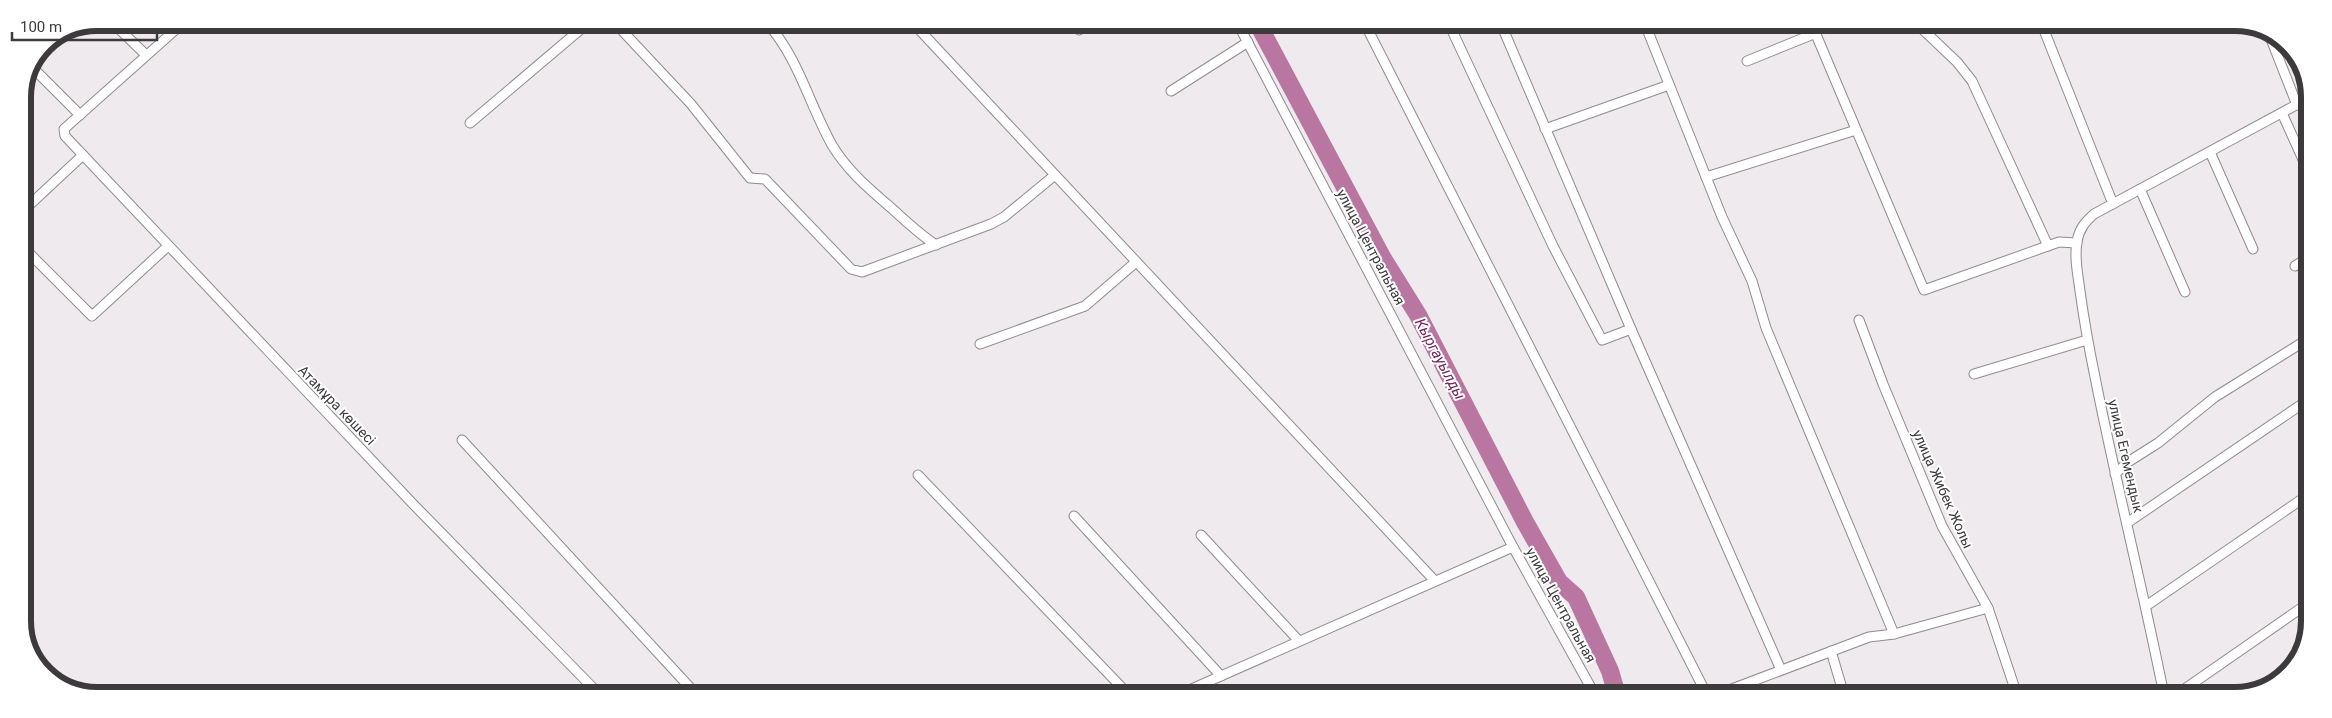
<svg xmlns="http://www.w3.org/2000/svg" width="2332" height="718" font-family="Roboto,sans-serif">
  <style>
    .lines { fill: none; stroke-linecap: round; stroke-linejoin: round }
    .river { stroke: #b976a1; stroke-width: 18 }
    .minor-casing { stroke: #908b8e; stroke-width: 11 }
    .minor { stroke: #fff; stroke-width: 9 }
    .labels { text-anchor: middle; stroke-width: 4; stroke-linejoin: round; paint-order: stroke }
    .street-label { font-size: 14px; fill: #3c3a3b; stroke: #fff }
    .water-label { font-size: 15px; font-style: italic; fill: #73235b; stroke: #fff }
    .rim { fill: none; stroke: #3c3a3b; stroke-width: 6 }
  </style>
  <rect width="100%" height="100%" fill="#efeaed"/>
  <g class="lines">
    <polyline class="river" points="1258,24 1382,257 1418,315 1525,522 1559,582 1576,597 1610,671 1617,695"/>
    <g class="minor-casing">
      <g id="minor">
        <polyline points="113,23 146,55"/>
        <polyline points="183,23 64,129 65,136 414,505 599,694"/>
        <polyline points="615,23 691,104 750,178 765,179 851,269 862,272 991,224 1004,217 1055,175"/>
        <path d="M 767,23 C 798,57 810,106 832,145 C 847,170 867,187 889,206 C 905,220 919,234 936,245"/>
        <polyline points="913,23 1435,581"/>
        <polyline points="1238,24 1513,547 1595,695"/>
        <polyline points="1365,24 1707,695"/>
        <polyline points="1449,24 1553,246 1602,340 1631,329"/>
        <polyline points="1501,24 1631,329 1781,670"/>
        <polyline points="1645,24 1722,217 1752,281 1766,328 1894,634"/>
        <polyline points="1812,25 1924,290 2059,242 2077,243"/>
        <polyline points="1918,25 1957,62 1972,81 2048,246"/>
        <polyline points="2042,25 2113,204"/>
        <polyline points="1079,30 1086,24"/>
        <polyline points="2269,34 2297,105"/>
        <polyline points="1747,61 1816,33"/>
        <polyline points="34,69 80,115"/>
        <polyline points="1171,91 1248,42"/>
        <polyline points="2282,113 2309,173"/>
        <polyline points="470,123 588,23"/>
        <polyline points="1545,129 1669,85"/>
        <polyline points="2210,152 2253,249"/>
        <polyline points="1706,177 1856,130"/>
        <polyline points="2140,189 2185,292"/>
        <polyline points="23,211 83,155"/>
        <polyline points="23,247 92,316 168,246"/>
        <polyline points="2295,266 2309,257"/>
        <polyline points="1859,320 1883,384 1942,526 1988,608 2017,695"/>
        <polyline points="980,344 1085,306 1136,262"/>
        <polyline points="1974,374 2087,340"/>
        <polyline points="462,440 696,694"/>
        <polyline points="2115,474 2128,462 2158,443 2215,397 2308,339"/>
        <polyline points="918,475 1128,694"/>
        <polyline points="1074,516 1221,676"/>
        <polyline points="2127,523 2308,400"/>
        <polyline points="1201,535 1299,641"/>
        <polyline points="2146,606 2308,495"/>
        <polyline points="1831,651 1844,695"/>
        <polyline points="1180,694 1513,547"/>
        <polyline points="1575,695 1591,688"/>
        <polyline points="1716,695 1869,637 1894,634 1988,608"/>
        <path d="M 2164,695 C 2143,589 2116,484 2095,377 C 2089,348 2084,320 2080,291 C 2078,275 2074,258 2077,242 C 2079,229 2085,222 2094,214 L 2309,98"/>
        <polyline points="2176,695 2307,604"/>
      </g>
    </g>
    <use href="#minor" class="minor"/>
  </g>
  <g class="labels">
    <g class="street-label">
      <text transform="translate(1371 247) rotate(62)" y="5">улица Центральная</text>
      <text transform="translate(337 405) rotate(46)" y="5">Атамұра көшесі</text>
      <text transform="translate(2126 456) rotate(77)" y="5">улица Егемендык</text>
      <text transform="translate(1943 489) rotate(66)" y="5">улица Жибек Жолы</text>
      <text transform="translate(1561 605) rotate(61)" y="5">улица Центральная</text>
    </g>
    <g class="water-label">
      <text transform="translate(1440 359) rotate(62)" y="5">Кыргауылды</text>
    </g>
  </g>
  <path d="M0 0H2332V718H0ZM97 31H2235A66 66 0 0 1 2301 97V621A66 66 0 0 1 2235 687H97A66 66 0 0 1 31 621V97A66 66 0 0 1 97 31Z" fill="#fff" fill-rule="evenodd"/>
  <path class="rim" d="M97 31H2235A66 66 0 0 1 2301 97V621A66 66 0 0 1 2235 687H97A66 66 0 0 1 31 621V97A66 66 0 0 1 97 31Z"/>
  <path d="M12 32v8h145v-8" fill="none" stroke="#3c3a3b" stroke-width="2.5"/>
  <text x="20" y="32" font-size="15" fill="#3c3a3b" stroke="#ffffff" stroke-width="4" paint-order="stroke">100 m</text>
</svg>
